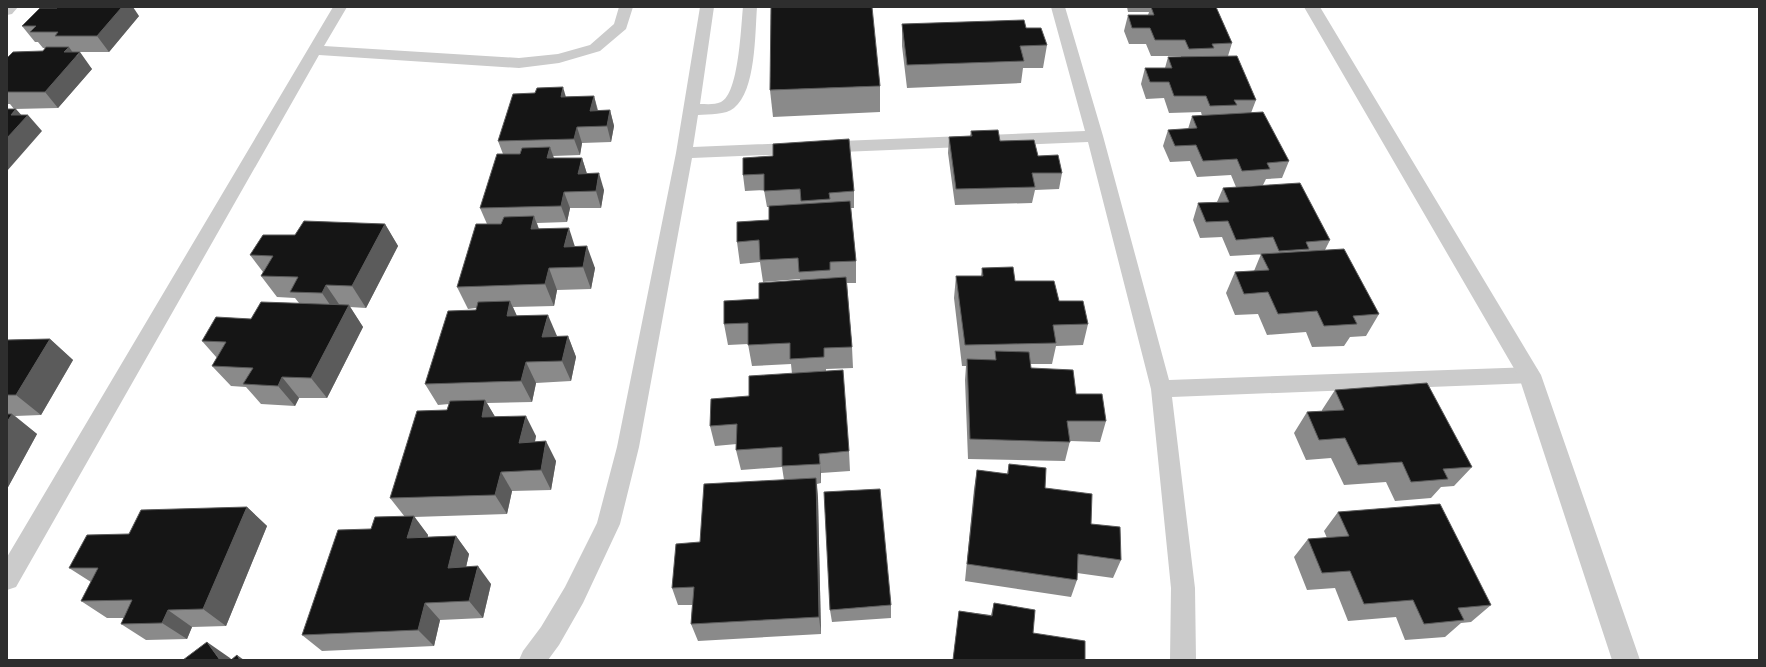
<svg xmlns="http://www.w3.org/2000/svg" width="1766" height="667" font-family="'Exo 2',sans-serif">
  <style>
    .lines { fill: none; stroke-linecap: round; stroke-linejoin: round }
    .service { fill: #cbcbcb; fill-rule: evenodd }
    .minor { fill: #cbcbcb; fill-rule: evenodd }
    .wall { fill: #8a8a8a }
    .shaded-wall { fill: #5b5b5b }
    .building { fill: #151515; stroke: #5b5b5b }
  </style>
  <rect width="100%" height="100%" fill="#fff"/>
  <g class="lines">
    <g class="service">
      <polygon points="7,7 18,7 12,14 7,15"/>
      <polygon points="333,7 347,7 324,46 519,58 558,54 590,45 614,24 619,7 633,7 626,29 600,51 559,63 519,68 319,55 16,587 7,590 7,557"/>
      <path d="M 700,7 L 714,7 L 700,104 C 706,104 715,105 721,102 C 739,94 741,25 743,7 L 757,7 C 755,33 756,91 734,108 C 726,115 709,114 698,115 L 693,147 L 1085,131 L 1051,7 L 1065,7 L 1103,136 L 1169,380 L 1530,367 L 1537,369 L 1540,375 L 1537,381 L 1530,383 L 1172,397 L 1195,588 L 1196,660 L 1170,660 L 1171,588 L 1151,389 L 1088,142 L 692,158 L 639,447 L 620,524 L 583,603 L 559,645 L 548,660 L 519,660 L 523,651 L 541,627 L 565,587 L 597,523 L 617,447 L 676,153 Z"/>
    </g>
    <polygon class="minor" points="1304,7 1320,7 1541,375 1640,660 1612,660 1519,377"/>
  </g>
  <g class="wall">
    <polygon points="1127,7 1216,7 1232,43 1228,56 1256,100 1251,113 1289,161 1282,178 1266,179 1263,185 1236,187 1231,175 1197,177 1190,161 1170,162 1163,146 1168,130 1188,129 1192,116 1202,116 1201,112 1169,113 1164,98 1146,99 1141,84 1145,68 1165,68 1168,57 1181,57 1181,56 1151,56 1146,44 1129,44 1124,31 1128,15 1148,15 1149,12 1128,12"/>
    <polygon points="57,8 139,16 109,52 72,52 92,69 58,108 14,109 10,104 7,104 7,58 43,51 46,48 43,48 38,42 35,42 22,26"/>
    <polygon points="902,24 1026,28 1047,45 1043,68 1023,68 1021,83 907,88 902,46"/>
    <polygon points="880,86 880,112 773,117 770,90"/>
    <polygon points="594,96 598,110 610,110 614,126 611,142 582,143 580,155 553,156 554,158 582,158 587,174 604,190 601,208 570,208 567,222 537,223 539,229 575,247 595,268 591,289 557,290 554,306 513,307 517,316 557,336 556,337 568,336 576,357 571,381 536,383 532,402 487,403 495,417 536,436 535,442 556,461 551,490 512,491 507,514 414,517 428,535 428,537 456,536 469,554 466,567 491,584 483,618 440,620 434,646 322,651 302,635 371,529 405,517 390,498 447,410 449,404 438,405 425,384 476,310 476,308 468,309 457,287 487,224 480,208 503,154 498,141 566,97"/>
    <polygon points="971,131 1000,141 1038,156 1062,173 1059,189 1035,190 1032,203 955,205 948,153 949,137 970,136"/>
    <polygon points="743,158 854,191 854,208 851,208 856,261 856,283 847,283 852,347 853,368 826,369 826,371 849,451 850,471 821,473 821,483 817,484 818,498 821,634 698,641 691,624 692,605 678,605 672,588 700,542 784,480 782,467 741,470 736,450 737,444 715,446 710,426 749,396 792,374 791,364 752,366 748,344 728,345 724,324 759,299 800,280 800,279 763,282 760,262 740,264 737,242 769,220 769,207 767,207 764,190 745,191 743,175"/>
    <polygon points="1223,188 1330,240 1325,250 1379,314 1366,336 1350,337 1344,346 1312,347 1306,332 1267,335 1258,314 1235,315 1226,293 1235,272 1254,271 1261,254 1266,254 1230,256 1222,237 1200,238 1193,220 1198,203 1217,202"/>
    <polygon points="385,224 398,246 366,308 350,307 363,327 327,398 299,398 295,406 261,404 246,387 231,386 212,366 217,358 202,341 251,319 299,303 295,298 277,297 261,276 263,272 250,255 295,235"/>
    <polygon points="982,268 1015,281 1059,301 1088,324 1083,345 1056,346 1052,364 1030,364 1031,368 1076,394 1106,421 1100,442 1070,441 1065,461 968,459 965,380 966,366 962,366 954,298 956,276 981,276"/>
    <polygon points="50,339 73,360 41,415 15,416 37,434 7,489 7,340"/>
    <polygon points="1335,390 1472,467 1454,486 1441,487 1431,498 1395,501 1386,482 1344,485 1331,458 1306,460 1294,433 1307,412 1322,411 1322,410"/>
    <polygon points="1009,464 1045,488 1091,524 1121,560 1113,578 1077,573 1077,580 1071,597 965,581 974,489 977,470 1007,474"/>
    <polygon points="247,507 267,526 226,626 192,627 187,639 146,640 121,624 124,618 107,618 81,601 91,582 69,568 129,534"/>
    <polygon points="1338,512 1491,605 1471,622 1461,623 1445,637 1405,640 1396,617 1348,621 1335,588 1307,590 1294,557 1308,539 1327,538 1324,531"/>
    <polygon points="994,603 1033,633 1085,660 953,660 959,611 991,615"/>
    <polygon points="891,605 891,618 832,622 830,610"/>
  </g>
  <g class="shaded-wall">
    <polygon points="118,7 133,7 139,16 109,52 97,36"/>
    <polygon points="69,47 76,57 80,52 92,69 58,108 45,92 64,52"/>
    <polygon points="563,87 568,104 561,97"/>
    <polygon points="594,96 598,113 595,127 590,111"/>
    <polygon points="16,109 24,118 28,115 42,131 7,171 7,138 11,115"/>
    <polygon points="610,110 614,126 611,142 607,126"/>
    <polygon points="577,127 582,143 580,155 574,139"/>
    <polygon points="550,147 556,164 547,158"/>
    <polygon points="582,158 587,174 578,174"/>
    <polygon points="599,173 604,190 601,208 596,191"/>
    <polygon points="564,192 570,208 567,222 561,206"/>
    <polygon points="534,216 542,238 531,229"/>
    <polygon points="385,224 398,246 366,308 352,286"/>
    <polygon points="569,228 576,250 564,247"/>
    <polygon points="587,246 595,268 591,289 583,267"/>
    <polygon points="549,268 557,290 554,306 545,284"/>
    <polygon points="326,285 341,307 337,315 322,293"/>
    <polygon points="510,301 520,323 507,316"/>
    <polygon points="349,305 363,327 327,398 311,378"/>
    <polygon points="548,315 557,336 552,358 542,337"/>
    <polygon points="568,336 576,357 571,381 562,361"/>
    <polygon points="50,339 73,360 41,415 16,395"/>
    <polygon points="526,362 536,383 532,402 521,381"/>
    <polygon points="282,377 299,398 295,406 278,386"/>
    <polygon points="485,400 497,420 482,417"/>
    <polygon points="12,414 37,434 7,489 7,422"/>
    <polygon points="526,416 536,436 530,463 519,443"/>
    <polygon points="546,441 556,461 551,490 541,470"/>
    <polygon points="819,454 821,473 821,483 820,464"/>
    <polygon points="501,472 512,491 507,514 495,495"/>
    <polygon points="816,478 818,498 821,634 819,617"/>
    <polygon points="247,507 267,526 226,626 203,609"/>
    <polygon points="414,516 428,535 422,556 407,538"/>
    <polygon points="456,536 469,554 462,585 448,568"/>
    <polygon points="478,566 491,584 483,618 469,601"/>
    <polygon points="425,603 440,620 434,646 418,630"/>
    <polygon points="168,610 192,627 187,639 162,623"/>
    <polygon points="207,642 230,658 232,660 220,660"/>
    <polygon points="237,655 244,660 240,660"/>
  </g>
  <g class="building">
    <polygon points="58,7 122,7 97,36 55,36 58,32 30,32 36,26 22,26 40,8 57,8"/>
    <polygon points="771,7 872,7 880,86 770,90"/>
    <polygon points="1151,7 1216,7 1232,43 1212,44 1214,48 1189,49 1185,40 1155,40 1150,28 1132,28 1128,15 1154,15"/>
    <polygon points="1024,20 1026,28 1041,28 1047,45 1020,46 1024,61 907,65 902,24"/>
    <polygon points="46,47 69,47 64,52 80,52 45,92 7,92 7,58 13,52 43,51"/>
    <polygon points="1237,56 1256,100 1234,100 1237,105 1210,106 1206,96 1174,96 1169,82 1150,82 1145,68 1172,68 1168,57"/>
    <polygon points="563,87 561,97 594,96 590,111 610,110 607,126 577,127 574,139 498,141 513,94 535,93 537,88"/>
    <polygon points="7,109 16,109 11,115 28,115 7,138"/>
    <polygon points="1263,112 1289,161 1267,163 1270,169 1242,171 1237,159 1203,161 1196,145 1175,146 1168,130 1197,128 1192,116"/>
    <polygon points="998,130 1000,141 1034,140 1038,156 1058,155 1062,173 1032,173 1035,187 956,189 949,137 972,136 971,131"/>
    <polygon points="849,139 854,191 829,193 830,199 801,201 800,189 764,191 764,174 743,175 743,158 773,156 773,144"/>
    <polygon points="550,147 547,158 582,158 578,174 599,173 596,191 564,192 561,206 480,208 497,154 520,154 522,148"/>
    <polygon points="1300,183 1330,240 1306,242 1309,249 1279,251 1273,237 1236,240 1228,221 1206,222 1198,203 1229,202 1223,188"/>
    <polygon points="850,201 856,261 830,262 830,270 799,272 798,258 760,260 759,240 737,242 737,222 769,220 769,206"/>
    <polygon points="534,216 531,229 569,228 564,247 587,246 583,267 549,268 545,284 457,287 476,224 501,224 504,217"/>
    <polygon points="304,221 385,224 352,286 326,285 322,293 290,292 298,277 261,276 273,256 250,255 263,235 295,235"/>
    <polygon points="1344,249 1379,314 1353,316 1357,324 1324,326 1317,311 1278,314 1268,292 1244,294 1235,272 1269,270 1261,254"/>
    <polygon points="1013,267 1015,281 1054,281 1059,301 1083,301 1088,324 1053,325 1056,343 965,345 956,276 983,276 982,268"/>
    <polygon points="846,277 852,347 824,348 824,357 790,359 790,343 748,345 748,323 724,324 724,301 759,299 759,283"/>
    <polygon points="510,301 507,316 548,315 542,337 568,336 562,361 526,362 521,381 425,384 448,311 476,310 478,302"/>
    <polygon points="261,302 349,305 311,378 282,377 278,386 243,384 253,368 212,366 226,342 202,341 216,317 251,319"/>
    <polygon points="50,339 16,395 7,395 7,340"/>
    <polygon points="995,351 1029,352 1031,368 1073,370 1076,394 1102,394 1106,421 1067,421 1070,442 970,439 967,359 996,360"/>
    <polygon points="843,370 849,451 819,454 820,464 782,466 782,447 736,450 737,424 710,426 711,399 749,396 749,376"/>
    <polygon points="1427,383 1472,467 1443,469 1448,479 1411,482 1402,462 1358,465 1345,438 1319,440 1307,412 1344,410 1335,390"/>
    <polygon points="485,400 482,417 526,416 519,443 546,441 541,470 501,472 495,495 390,498 417,411 447,410 450,401"/>
    <polygon points="7,414 12,414 7,422"/>
    <polygon points="1009,464 1046,468 1045,488 1092,494 1091,524 1120,527 1121,560 1078,554 1077,580 967,564 977,470 1008,474"/>
    <polygon points="816,478 819,617 691,624 694,587 672,588 676,544 700,542 704,484"/>
    <polygon points="880,489 891,605 830,610 824,492"/>
    <polygon points="1440,504 1491,605 1458,608 1464,620 1424,624 1413,600 1364,604 1350,571 1322,573 1308,539 1349,536 1338,512"/>
    <polygon points="247,507 203,609 168,610 162,623 121,624 132,600 81,601 98,568 69,568 87,535 129,534 141,510"/>
    <polygon points="414,516 407,538 456,536 448,568 478,566 469,601 425,603 418,630 302,635 338,530 371,529 375,517"/>
    <polygon points="994,603 1035,610 1033,633 1085,641 1085,660 953,660 959,611 992,616"/>
    <polygon points="207,642 220,660 183,660"/>
    <polygon points="237,655 240,660 231,660"/>
  </g>
  <rect width="1766" height="667" fill="none" stroke="#2e2e2e" stroke-width="16"/>
</svg>
